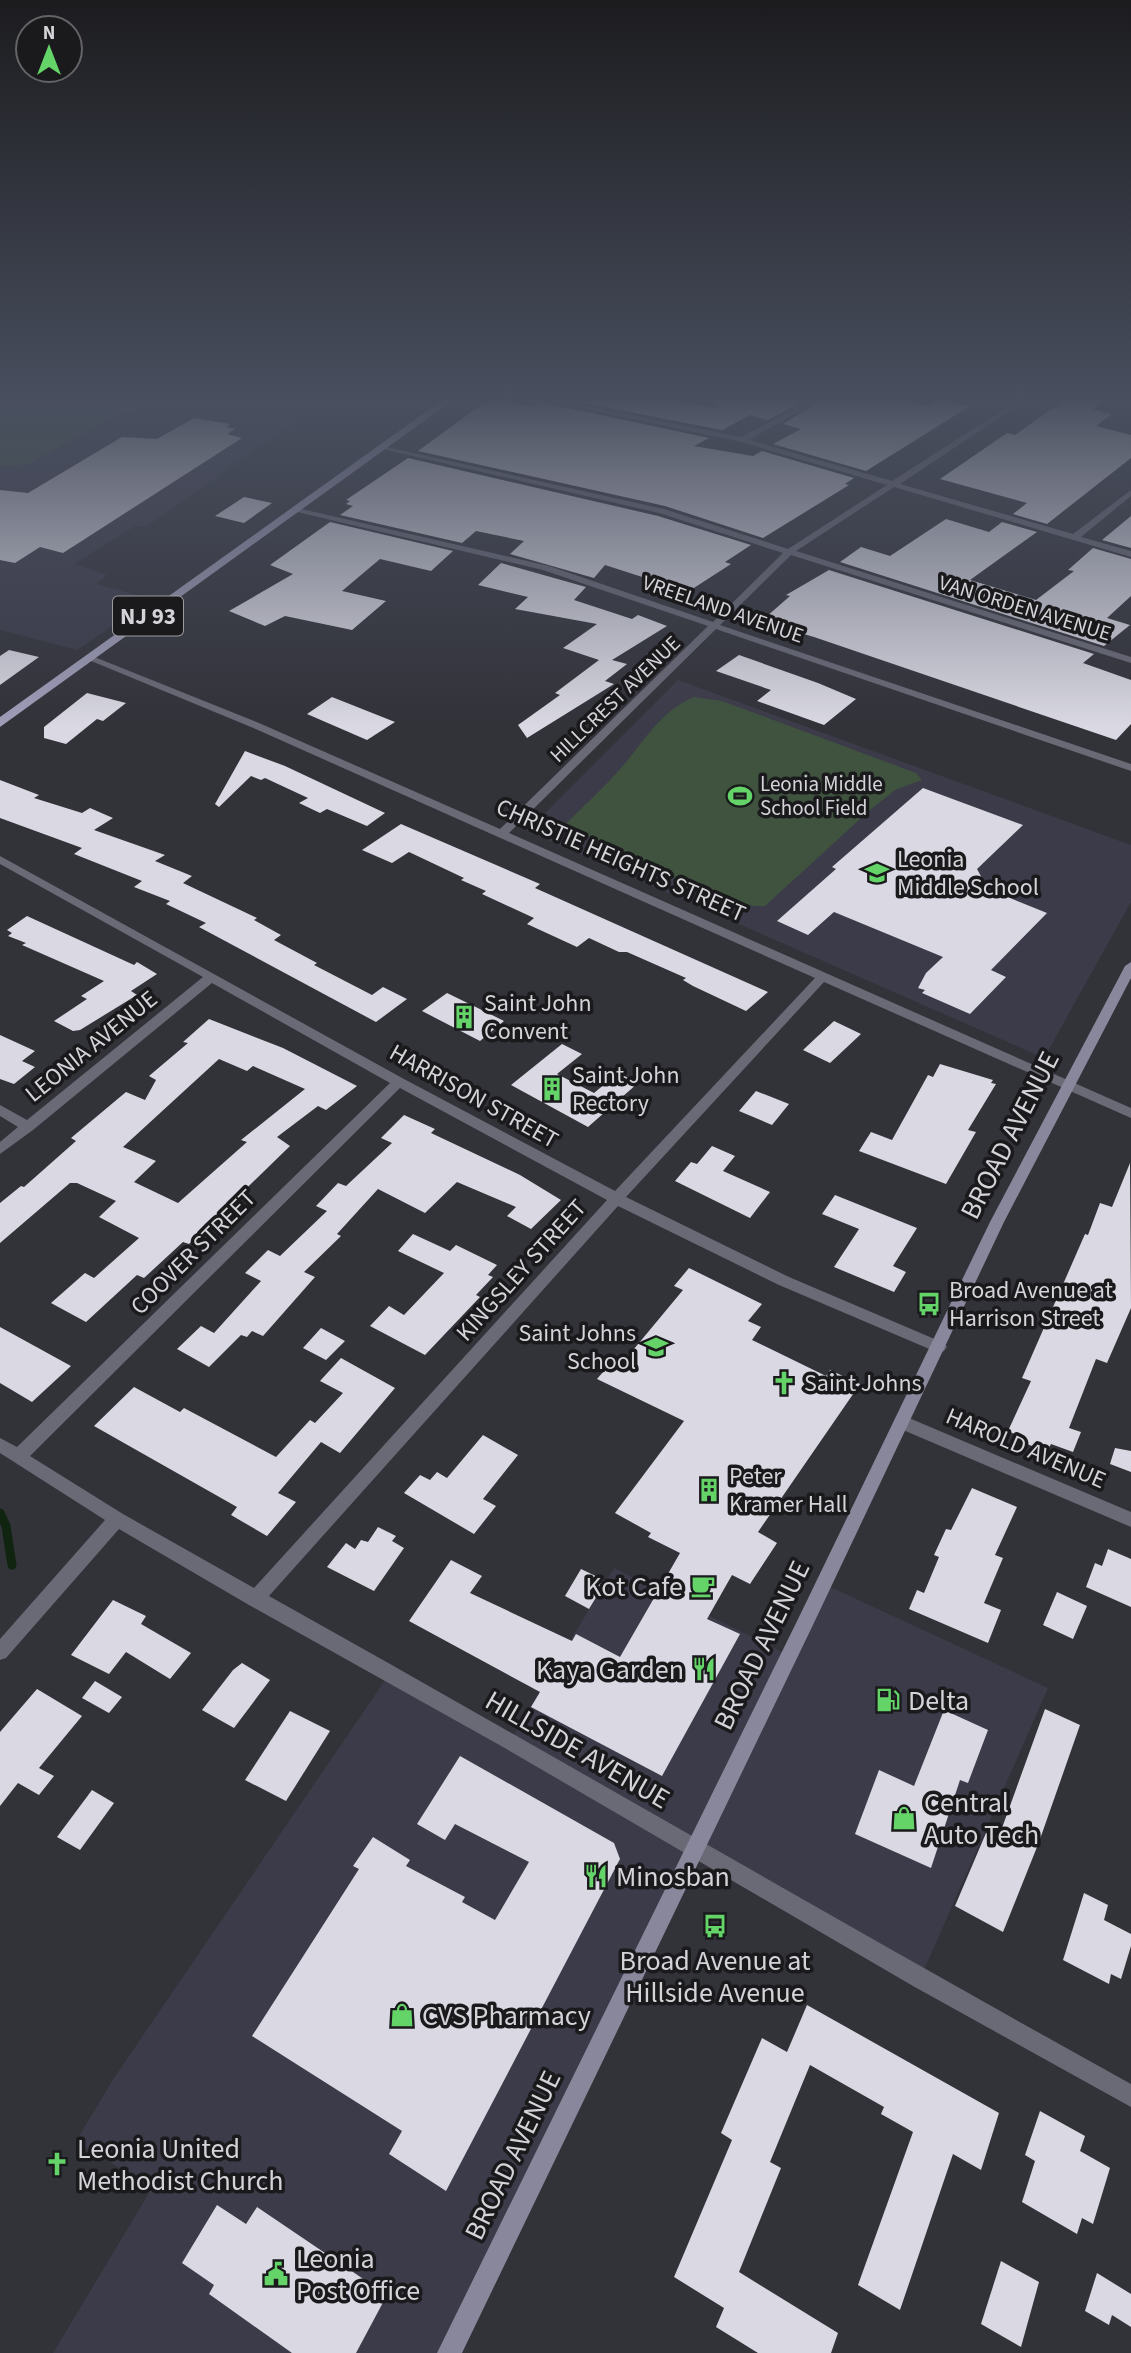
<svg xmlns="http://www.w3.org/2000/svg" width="1131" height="2353" font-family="'Source Sans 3',sans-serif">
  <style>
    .built { fill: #3c3b49 }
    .green { fill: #3f533f }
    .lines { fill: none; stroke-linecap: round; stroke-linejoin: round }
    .stream { stroke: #102410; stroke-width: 9 }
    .building { fill: #dad9e3; fill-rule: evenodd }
    .street { fill: #6a6976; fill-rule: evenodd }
    .secondary { fill: #89879b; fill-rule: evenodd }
    .primary { fill: #a09db8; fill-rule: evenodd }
    .labels { text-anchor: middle; stroke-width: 7; stroke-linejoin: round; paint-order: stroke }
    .far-street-label { font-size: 21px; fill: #d3d3d8; stroke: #1a1a1d }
    .far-poi-label { font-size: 21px; fill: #d3d3d8; stroke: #1a1a1d; text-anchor: start }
    .shield { fill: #1a1a1d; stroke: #9c9ca0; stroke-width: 2 }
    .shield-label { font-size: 23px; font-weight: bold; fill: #d3d3d8 }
    .poi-label { font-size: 24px; fill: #d3d3d8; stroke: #1a1a1d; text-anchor: start }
    .street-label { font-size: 24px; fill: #d3d3d8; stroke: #1a1a1d }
    .near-street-label { font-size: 28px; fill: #d3d3d8; stroke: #1a1a1d }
    .near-poi-label { font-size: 28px; fill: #d3d3d8; stroke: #1a1a1d; text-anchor: start }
  </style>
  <rect width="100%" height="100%" fill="#323239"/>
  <g class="built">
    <polygon points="0,398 292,398 318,406 147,526 135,526 74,564 107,575 96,584 152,599 77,650 0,630"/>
    <polygon points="678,680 1131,845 1131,902 1044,1058 527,831"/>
    <polygon points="614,1568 788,1655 824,1584 1048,1688 920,1979 695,1850 449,2353 53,2353 152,2188 76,2141 114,2078 390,1673 510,1741"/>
  </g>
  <g class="green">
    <polygon points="0,398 218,398 121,413 28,464 0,467"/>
    <path d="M 694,697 L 722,701 L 916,773 L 922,780 L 895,790 L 870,810 L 765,906 C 720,909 630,854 586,835 L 566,831 L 563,827 C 582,807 603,789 621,768 C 644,742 660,711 694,697 Z"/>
  </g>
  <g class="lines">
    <polyline class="stream" points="0,1513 6,1526 12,1565"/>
  </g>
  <g class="building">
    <polygon points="558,398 649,398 720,408 711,403 711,398 810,398 768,420 750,415 722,430"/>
    <polygon points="825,398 866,398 884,402 893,398 929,406 941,399 970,406 866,471 773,444 801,429 783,424"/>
    <polygon points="1067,398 1109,398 1092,409 1112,414 1096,426 1131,435 1131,458 1047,524 1013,514 1027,503 940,479 1007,433 1015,435"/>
    <polygon points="495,399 535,407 535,401 709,438 694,446 753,456 762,451 854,478 845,484 849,485 763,538 665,506 418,451 478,407"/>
    <polygon points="194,418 230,424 226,427 235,429 227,434 242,438 63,553 40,547 15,563 0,560 0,490 28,493 122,437 157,439"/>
    <polygon points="408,458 658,516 751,545 725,562 731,564 683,595 660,586 664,584 605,565 594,578 510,554 524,541 476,531 462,543 340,515 353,506 346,504 350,501 346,500"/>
    <polygon points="244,497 272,503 244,523 215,516"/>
    <polygon points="1131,516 1131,548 1102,540"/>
    <polygon points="946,519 989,532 1002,522 1037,532 970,580 1036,600 1074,571 1068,570 1093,548 1131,559 1131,596 1107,618 1130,625 1104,646 840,562 861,547 890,556"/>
    <polygon points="330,522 453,551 431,571 380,559 342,591 386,601 352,630 285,616 265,626 229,611 293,574 270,565"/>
    <polygon points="501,563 586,587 574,600 632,619 638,615 667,626 612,660 627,664 605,681 614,684 527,738 518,725 560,695 555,693 599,660 563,648 597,624 515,609 528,597 478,585"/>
    <polygon points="829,570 1094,654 1083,663 1131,680 1131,724 1116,740 814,637 790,630 786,633 759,623 790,596 786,595"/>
    <polygon points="9,650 39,657 0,685 0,656"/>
    <polygon points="739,655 818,683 856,699 824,725 757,701 771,690 716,671"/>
    <polygon points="87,693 126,703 103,721 97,719 66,744 44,738 44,727"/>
    <polygon points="332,697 395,722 367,740 307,714"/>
    <polygon points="245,751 285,766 385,813 367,826 327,809 320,813 299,803 308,798 265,778 261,780 251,776 219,807 215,804"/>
    <polygon points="0,780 39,795 34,798 82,813 90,808 113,818 94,830 165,855 155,861 192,876 183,883 257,918 254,920 281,935 274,940 317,963 314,965 372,995 383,987 407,999 376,1022 199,927 206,923 166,904 170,901 134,887 142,881 74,854 82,848 0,818"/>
    <polygon points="923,788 1023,825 977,869 988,889 1047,913 991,970 1006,977 970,1014 922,993 925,990 918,988 926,973 943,957 834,912 808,935 777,921 836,869 832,867"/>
    <polygon points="401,824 540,884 535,888 768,992 746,1011 693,986 683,980 686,978 627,952 619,952 589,938 577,947 527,924 534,918 482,894 486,891 461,880 464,878 409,852 392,863 362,850"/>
    <polygon points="27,916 134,965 137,962 157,974 131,991 137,995 80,1030 73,1031 54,1021 87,999 81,996 104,981 22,945 26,943 8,936 12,933 7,930"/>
    <polygon points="447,993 486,1012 504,1021 480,1041 422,1011"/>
    <path d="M 209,1019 L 283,1048 L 357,1086 L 326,1110 L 318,1106 L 277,1137 L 290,1146 L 189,1244 L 183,1242 L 144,1278 L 137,1275 L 86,1322 L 51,1303 L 85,1273 L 94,1278 L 139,1238 L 99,1217 L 116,1201 L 77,1183 L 70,1183 L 0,1243 L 0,1203 L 21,1186 L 24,1187 L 76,1141 L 71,1138 L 126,1092 L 145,1100 L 156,1080 L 149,1076 L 188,1043 L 183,1042 ZM 219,1059 L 247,1071 L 253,1066 L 305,1089 L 241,1140 L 247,1142 L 178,1203 L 134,1182 L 156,1161 L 123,1147 Z"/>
    <polygon points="834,1021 861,1034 830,1063 803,1050"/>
    <polygon points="0,1035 35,1051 22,1061 35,1067 14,1084 0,1079"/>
    <polygon points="562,1044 582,1054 557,1074 594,1093 618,1073 638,1083 588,1127 511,1085"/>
    <polygon points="940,1064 993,1080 991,1083 996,1084 968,1130 976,1132 946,1184 859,1151 871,1132 892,1140 928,1075 933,1077"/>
    <polygon points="756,1091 789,1104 772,1125 739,1111"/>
    <polygon points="404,1115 435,1129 431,1133 520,1175 561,1200 531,1229 507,1216 516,1207 457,1182 425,1213 378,1189 337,1234 341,1236 304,1272 315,1277 263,1336 252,1331 247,1337 241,1335 209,1367 177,1349 201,1326 214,1333 261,1281 245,1273 268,1250 280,1256 327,1211 316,1206 338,1183 346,1186 392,1143 381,1138"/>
    <polygon points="712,1146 735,1156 723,1171 770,1192 750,1218 675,1181 691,1162 697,1164"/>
    <polygon points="1130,1163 1131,1308 1107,1363 1096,1359 1069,1428 1081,1432 1073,1452 1051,1444 1047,1452 1022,1442 1024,1438 1008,1431 1031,1381 1022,1378 1085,1234 1088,1235 1100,1203 1112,1207"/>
    <polygon points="835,1195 917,1228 893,1266 906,1272 894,1292 834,1267 859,1229 822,1214"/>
    <polygon points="413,1234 450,1251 456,1245 497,1265 488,1275 493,1277 476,1295 480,1297 425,1355 370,1326 389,1306 404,1315 444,1273 398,1251"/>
    <polygon points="689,1268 762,1304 748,1321 761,1327 752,1340 826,1376 830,1370 860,1384 758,1532 777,1543 750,1584 732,1575 707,1619 740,1634 662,1776 531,1707 540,1692 409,1621 451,1560 482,1576 470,1593 572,1641 576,1634 620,1657 680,1553 648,1537 651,1533 615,1513 684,1421 597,1379 616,1357 624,1361 683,1290 674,1286"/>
    <polygon points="0,1327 71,1366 32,1402 0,1383"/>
    <polygon points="321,1328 345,1341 326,1360 303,1348"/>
    <polygon points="341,1358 395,1388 340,1453 321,1442 278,1493 296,1502 267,1536 231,1515 237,1507 94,1426 134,1387 180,1412 184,1408 276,1457 310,1420 315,1423 343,1393 320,1381"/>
    <polygon points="483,1435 518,1455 483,1499 496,1506 474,1534 404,1493 420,1475 430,1480 437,1472 447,1478"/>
    <polygon points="1115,1448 1131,1451 1131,1472 1110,1464"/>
    <polygon points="972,1488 1017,1507 995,1555 1003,1558 984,1603 1001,1610 988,1643 909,1609 917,1590 924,1593 939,1557 934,1555 946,1529 951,1530"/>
    <polygon points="378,1527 396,1536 392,1541 404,1548 374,1591 327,1567 346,1543 355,1549 361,1540 368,1542"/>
    <polygon points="1108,1549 1131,1559 1131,1607 1086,1587 1095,1563 1102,1566"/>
    <polygon points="581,1569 606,1581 589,1609 565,1596"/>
    <polygon points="1057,1592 1087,1606 1073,1639 1043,1625"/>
    <polygon points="113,1600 146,1616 141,1624 191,1653 170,1679 126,1652 109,1674 71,1655"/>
    <polygon points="242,1663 270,1680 234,1728 202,1710 233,1670"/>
    <polygon points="95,1681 122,1697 109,1713 82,1698"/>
    <polygon points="37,1689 82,1716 39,1768 54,1776 39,1795 18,1783 0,1806 0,1732"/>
    <polygon points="1045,1709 1080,1725 1039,1842 1003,1932 955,1906 986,1833 998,1839"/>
    <polygon points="944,1710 988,1730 968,1783 960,1780 931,1868 855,1834 879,1770 914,1786"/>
    <polygon points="290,1711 330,1731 286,1801 245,1780"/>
    <polygon points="460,1756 614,1843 620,1859 446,2191 389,2154 402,2131 252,2036 359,1869 353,1866 373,1837 410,1860 406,1866 465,1897 462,1902 495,1920 529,1862 455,1824 445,1840 417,1824"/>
    <polygon points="92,1790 114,1803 80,1850 57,1837"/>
    <polygon points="1084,1893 1108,1905 1104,1920 1131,1934 1131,1946 1121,1979 1111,1974 1109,1984 1063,1960"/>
    <polygon points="807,2005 999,2113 981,2170 953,2154 900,2310 858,2285 913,2132 881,2114 884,2107 810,2065 770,2162 781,2168 739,2272 838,2333 831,2353 758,2353 716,2327 724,2308 674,2277 732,2140 721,2133 762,2038 787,2052"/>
    <polygon points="1040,2111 1085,2136 1080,2151 1110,2168 1093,2224 1082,2218 1077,2234 1022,2202 1035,2161 1025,2155"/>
    <polygon points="217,2205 246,2224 257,2207 387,2295 356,2353 292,2353 209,2294 214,2285 182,2263"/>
    <polygon points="1001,2261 1039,2282 1021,2347 981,2324"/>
    <polygon points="1097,2273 1131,2294 1131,2327 1112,2315 1109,2325 1085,2311"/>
  </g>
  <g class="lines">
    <g class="street">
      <path d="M 533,398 L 546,398 L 741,437 L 815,398 L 823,398 L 749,440 L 892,481 L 1021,398 L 1029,398 L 900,484 L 1073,534 L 1131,490 L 1131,496 L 1081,537 L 1131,551 L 1131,557 L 894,487 L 796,551 L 1131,657 L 1131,663 L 791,555 L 720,625 L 1131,764 L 1131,771 L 716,629 L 509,833 L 1131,1108 L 1131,1118 L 824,982 L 626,1197 L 789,1277 L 944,1343 L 947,1347 L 944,1351 L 939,1353 L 934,1351 L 779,1285 L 618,1206 L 269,1596 C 557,1757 842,1924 1131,2084 L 1131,2107 L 913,1986 L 503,1747 L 249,1605 L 119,1529 L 6,1658 L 0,1660 L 0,1639 L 105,1520 L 0,1453 L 0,1438 L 17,1447 L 390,1083 L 212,983 L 33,1130 L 0,1154 L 0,1142 L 18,1127 L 0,1116 L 0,1105 L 27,1120 L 203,977 L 0,864 L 0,856 L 404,1079 L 615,1191 L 815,978 L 251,727 L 84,658 L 92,656 L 259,723 L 500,829 L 708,626 L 543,570 L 293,511 L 293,507 L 549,566 L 713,622 L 783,553 L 659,513 L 378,448 L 382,446 L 664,509 L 788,549 L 887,485 L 741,442 ZM 400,1088 L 607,1200 L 254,1588 L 123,1514 L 30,1456 Z"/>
      <polygon points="902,1415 1131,1512 1131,1527 896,1427 894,1422 896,1417"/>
    </g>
    <polygon class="secondary" points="1131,962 1131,978 1004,1222 812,1627 462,2353 437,2353 800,1615 990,1222 1125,966"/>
    <polygon class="primary" points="445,398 456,398 0,727 0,717"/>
  </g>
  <linearGradient id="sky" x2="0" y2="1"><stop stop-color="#1c1c1f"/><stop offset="0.55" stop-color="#494f5f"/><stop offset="1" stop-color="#494f5f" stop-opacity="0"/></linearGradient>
  <rect width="1131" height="727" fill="url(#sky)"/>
  <defs>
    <g id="stadium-bare" transform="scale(1.89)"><path d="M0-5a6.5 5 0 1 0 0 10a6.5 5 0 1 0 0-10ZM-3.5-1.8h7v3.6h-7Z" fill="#64d468" stroke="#1a1a1d" stroke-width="2.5" paint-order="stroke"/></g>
    <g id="school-bare" transform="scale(1.89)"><path d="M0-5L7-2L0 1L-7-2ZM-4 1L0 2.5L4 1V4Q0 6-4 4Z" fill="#64d468" stroke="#1a1a1d" stroke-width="2.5" paint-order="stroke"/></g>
    <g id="building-bare" transform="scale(1.89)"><path d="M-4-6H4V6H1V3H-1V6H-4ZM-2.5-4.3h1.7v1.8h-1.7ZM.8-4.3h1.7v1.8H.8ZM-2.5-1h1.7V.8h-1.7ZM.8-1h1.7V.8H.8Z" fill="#64d468" stroke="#1a1a1d" stroke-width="2.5" paint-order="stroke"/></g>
    <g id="bus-bare" transform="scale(1.89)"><path d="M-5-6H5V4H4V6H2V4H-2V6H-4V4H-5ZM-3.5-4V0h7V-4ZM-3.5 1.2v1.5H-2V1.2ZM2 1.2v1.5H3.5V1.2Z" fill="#64d468" stroke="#1a1a1d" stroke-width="2.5" paint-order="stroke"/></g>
    <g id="church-bare" transform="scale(1.89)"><path d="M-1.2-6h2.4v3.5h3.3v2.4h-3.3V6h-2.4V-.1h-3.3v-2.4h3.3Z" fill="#64d468" stroke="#1a1a1d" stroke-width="2.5" paint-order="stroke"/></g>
    <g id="cafe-bare" transform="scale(1.89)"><path d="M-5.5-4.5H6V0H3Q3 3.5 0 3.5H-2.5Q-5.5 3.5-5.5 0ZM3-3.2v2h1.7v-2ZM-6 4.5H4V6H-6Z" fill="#64d468" stroke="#1a1a1d" stroke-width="2.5" paint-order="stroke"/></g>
    <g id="restaurant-bare" transform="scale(1.89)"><path d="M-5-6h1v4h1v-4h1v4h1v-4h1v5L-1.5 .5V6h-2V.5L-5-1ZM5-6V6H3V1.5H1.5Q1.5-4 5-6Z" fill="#64d468" stroke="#1a1a1d" stroke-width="2.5" paint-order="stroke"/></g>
    <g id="fuel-bare" transform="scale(1.89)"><path d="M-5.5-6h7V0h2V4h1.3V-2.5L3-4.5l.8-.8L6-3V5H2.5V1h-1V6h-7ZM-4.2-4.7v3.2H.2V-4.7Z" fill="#64d468" stroke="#1a1a1d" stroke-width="2.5" paint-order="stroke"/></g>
    <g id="shop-bare" transform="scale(1.89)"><path d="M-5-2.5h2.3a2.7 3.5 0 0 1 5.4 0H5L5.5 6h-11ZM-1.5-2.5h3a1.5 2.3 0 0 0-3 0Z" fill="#64d468" stroke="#1a1a1d" stroke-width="2.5" paint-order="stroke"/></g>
    <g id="civic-bare" transform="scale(1.89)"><path d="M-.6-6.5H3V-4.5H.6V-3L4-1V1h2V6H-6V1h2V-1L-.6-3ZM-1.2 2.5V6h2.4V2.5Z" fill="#64d468" stroke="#1a1a1d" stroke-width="2.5" paint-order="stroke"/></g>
  </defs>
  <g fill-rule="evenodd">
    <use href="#stadium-bare" x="740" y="796"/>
    <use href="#school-bare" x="877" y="873"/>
    <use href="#building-bare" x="464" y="1017"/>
    <use href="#building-bare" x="552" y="1089"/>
    <use href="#bus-bare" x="929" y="1304"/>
    <use href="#school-bare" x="656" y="1347"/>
    <use href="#church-bare" x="784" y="1383"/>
    <use href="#building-bare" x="709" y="1490"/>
    <use href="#cafe-bare" x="703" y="1586"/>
    <use href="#restaurant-bare" x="704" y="1669"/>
    <use href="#fuel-bare" x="888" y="1700"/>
    <use href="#shop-bare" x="904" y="1818"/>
    <use href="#restaurant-bare" x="596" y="1876"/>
    <use href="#bus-bare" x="715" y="1926"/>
    <use href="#shop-bare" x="402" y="2015"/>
    <use href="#church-bare" x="57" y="2164"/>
    <use href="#civic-bare" x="276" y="2274"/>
  </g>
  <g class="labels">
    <g class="far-street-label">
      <text transform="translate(1025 608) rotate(17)" y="7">VAN ORDEN AVENUE</text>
      <text transform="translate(723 609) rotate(19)" y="7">VREELAND AVENUE</text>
      <text transform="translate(615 699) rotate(-44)" y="7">HILLCREST AVENUE</text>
    </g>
    <g class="far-poi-label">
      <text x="760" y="791">Leonia Middle<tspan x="760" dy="24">School Field</tspan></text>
    </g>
    <rect class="shield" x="113" y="596.5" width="70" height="39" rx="5"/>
    <g class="shield-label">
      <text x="148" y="624">NJ 93</text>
    </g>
    <g class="poi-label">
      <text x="897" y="867">Leonia<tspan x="897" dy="28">Middle School</tspan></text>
      <text x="484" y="1011">Saint John<tspan x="484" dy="28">Convent</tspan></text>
      <text x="572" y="1083">Saint John<tspan x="572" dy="28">Rectory</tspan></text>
      <text x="949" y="1298">Broad Avenue at<tspan x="949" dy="28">Harrison Street</tspan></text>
      <text x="636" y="1341" text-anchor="end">Saint Johns<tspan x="636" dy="28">School</tspan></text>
      <text x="804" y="1391">Saint Johns</text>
      <text x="729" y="1484">Peter<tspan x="729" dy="28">Kramer Hall</tspan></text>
    </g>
    <g class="street-label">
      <text transform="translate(621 860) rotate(24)" y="8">CHRISTIE HEIGHTS STREET</text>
      <text transform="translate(91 1046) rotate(-39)" y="8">LEONIA AVENUE</text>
      <text transform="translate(474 1096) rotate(29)" y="8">HARRISON STREET</text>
      <text transform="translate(193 1252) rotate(-45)" y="8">COOVER STREET</text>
      <text transform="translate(521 1270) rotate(-48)" y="8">KINGSLEY STREET</text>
      <text transform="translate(1026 1448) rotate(23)" y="8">HAROLD AVENUE</text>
    </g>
    <g class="near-street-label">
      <text transform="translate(1009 1135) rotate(-63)" y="10">BROAD AVENUE</text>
      <text transform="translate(761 1645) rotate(-64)" y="10">BROAD AVENUE</text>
      <text transform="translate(578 1749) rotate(30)" y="10">HILLSIDE AVENUE</text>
      <text transform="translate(512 2155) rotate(-64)" y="10">BROAD AVENUE</text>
    </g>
    <g class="near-poi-label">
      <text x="683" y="1596" text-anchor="end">Kot Cafe</text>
      <text x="684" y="1679" text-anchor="end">Kaya Garden</text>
      <text x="908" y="1710">Delta</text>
      <text x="924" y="1812">Central<tspan x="924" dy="32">Auto Tech</tspan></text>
      <text x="616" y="1886">Minosban</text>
      <text x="715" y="1970" text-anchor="middle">Broad Avenue at<tspan x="715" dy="32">Hillside Avenue</tspan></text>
      <text x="422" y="2025">CVS Pharmacy</text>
      <text x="77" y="2158">Leonia United<tspan x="77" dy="32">Methodist Church</tspan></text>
      <text x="296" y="2268">Leonia<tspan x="296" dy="32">Post Office</tspan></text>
    </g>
  </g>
  <g transform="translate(49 49)"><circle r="33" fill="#1a1a1d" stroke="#646468" stroke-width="2"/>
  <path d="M0-5L12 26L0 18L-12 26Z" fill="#64d468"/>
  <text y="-10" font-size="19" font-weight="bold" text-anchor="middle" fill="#d3d3d8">N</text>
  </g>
</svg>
